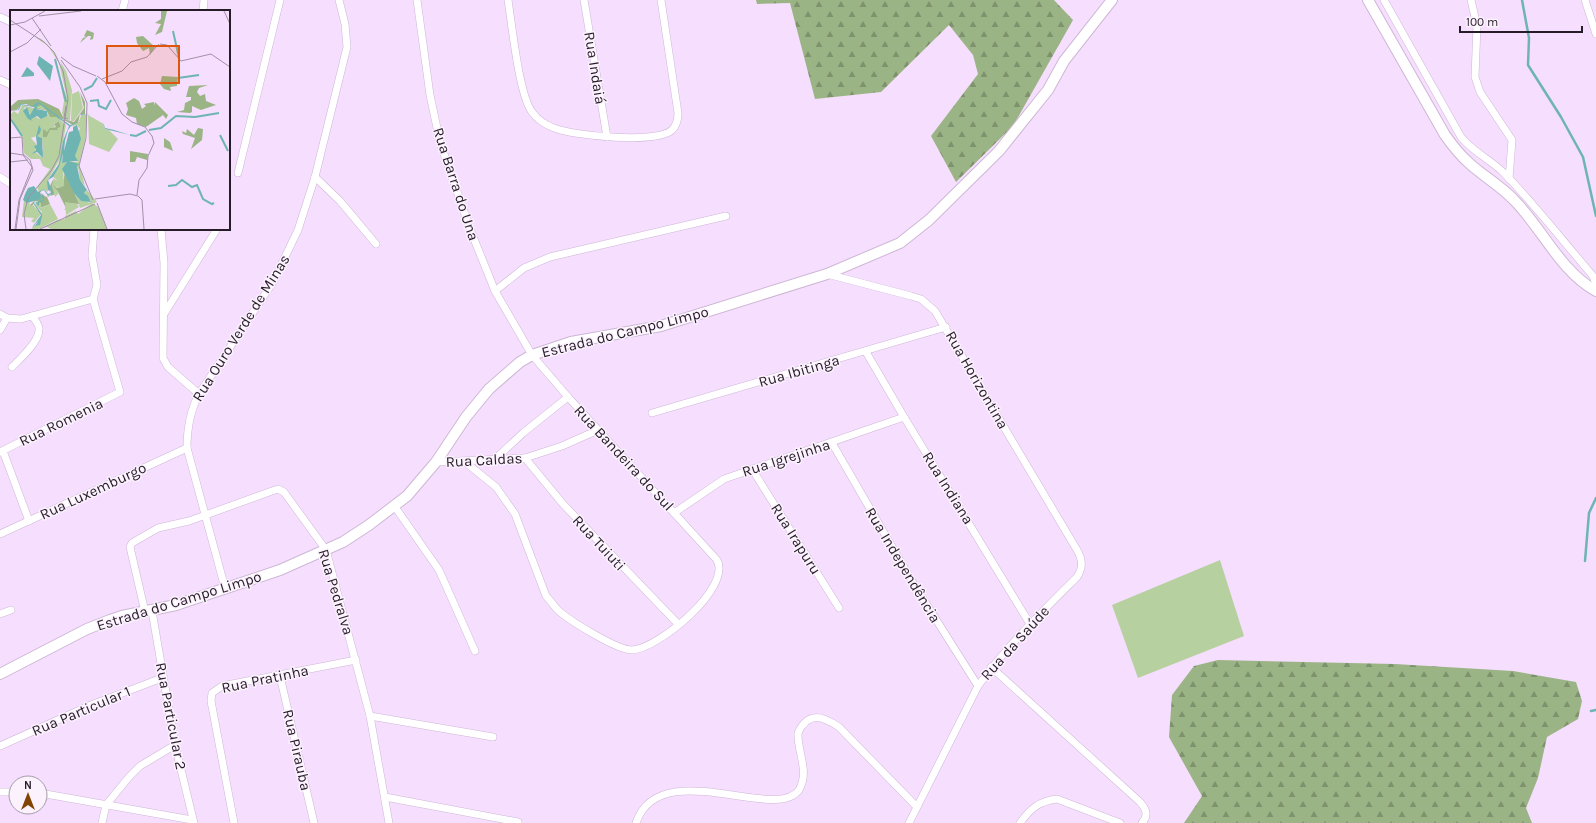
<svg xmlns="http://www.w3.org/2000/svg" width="1596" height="823" font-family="Karla,sans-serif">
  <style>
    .green { fill: #b7d0a0 }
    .forest { fill: url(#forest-firs) }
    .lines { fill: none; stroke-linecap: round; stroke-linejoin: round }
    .stream { stroke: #6eb4b3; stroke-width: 2.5 }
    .street-casing { stroke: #ceb7d5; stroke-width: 8 }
    .secondary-casing { stroke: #ceb7d5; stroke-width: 12 }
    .street { stroke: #fff; stroke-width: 7 }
    .secondary { stroke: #fff; stroke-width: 10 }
    .labels { text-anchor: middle; stroke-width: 3; stroke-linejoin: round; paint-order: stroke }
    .street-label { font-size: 15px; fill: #251c27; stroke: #fbf2fe }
    .inset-river { fill: none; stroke: #6eb4b3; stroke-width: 2 }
    .inset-road { fill: none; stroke: #a290a8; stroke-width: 1 }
    .view { fill: #de560d; fill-opacity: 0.15; stroke: #de560d; stroke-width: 2 }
    .inset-edge { fill: none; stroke: #251c27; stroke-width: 2 }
  </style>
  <defs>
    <pattern id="forest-firs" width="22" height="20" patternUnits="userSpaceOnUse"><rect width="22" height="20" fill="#9bb485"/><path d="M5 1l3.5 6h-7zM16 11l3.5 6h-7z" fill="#7e926d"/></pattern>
  </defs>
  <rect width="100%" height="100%" fill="#f6defe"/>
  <polygon class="green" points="1220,560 1244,636 1138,678 1112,605"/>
  <g class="forest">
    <polygon points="756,0 1054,0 1073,20 1013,126 956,182 931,136 978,74 973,55 949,25 881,92 815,99 790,3 757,4"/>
    <polygon points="1218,660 1395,664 1513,671 1576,682 1582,701 1578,719 1547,737 1538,778 1526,808 1532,823 1184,823 1202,796 1169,737 1172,695 1194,666"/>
  </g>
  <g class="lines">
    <g class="stream">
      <polyline points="1522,0 1529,38 1528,65 1561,117 1583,157 1596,216"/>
      <polyline points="1585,561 1589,513 1596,498"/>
      <polyline points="1591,711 1596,710"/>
    </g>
    <g class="street-casing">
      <g id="street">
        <path d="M 417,0 L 430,95 L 440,142 L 470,229 L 495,291 L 532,355 L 568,397 L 717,560 C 732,588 658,649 632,650 C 617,650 572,622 560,612 C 555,608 551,601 546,596 L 515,514 L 496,487 L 465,462"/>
        <path d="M 508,0 C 512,25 519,95 532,112 C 537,119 546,125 554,128 C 574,136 657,144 672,130 C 677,125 678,119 678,113 L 661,0"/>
        <polyline points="584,0 607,137"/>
        <path d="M 1384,0 L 1461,137 C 1473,152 1491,160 1504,173 C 1535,205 1563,241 1593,276 L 1596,284"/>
        <polyline points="1471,0 1477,26 1475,77 1480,92 1512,140 1509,179"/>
        <polyline points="1585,0 1596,34"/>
        <polyline points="122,11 125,0"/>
        <polyline points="203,11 204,0"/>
        <polyline points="0,17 11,22"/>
        <polyline points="0,80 11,85"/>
        <polyline points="238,173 280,0"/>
        <polyline points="0,177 11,184"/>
        <polyline points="315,177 340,201 376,244"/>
        <polyline points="161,229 164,263 163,358 168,367 199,394"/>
        <path d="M 827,274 L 911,296 L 921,299 L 935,311 L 1077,550 C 1083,560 1083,568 1077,577 C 1042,612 1007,646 978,686 L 909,823"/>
        <polyline points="495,291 524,268 550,257 726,216"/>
        <polyline points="0,314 7,318 21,319 93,299"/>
        <polyline points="164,314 217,229"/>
        <polyline points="0,330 7,318"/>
        <polyline points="866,352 904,417 1030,624"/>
        <path d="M 12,367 C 20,359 39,342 39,330 C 40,325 35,320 32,316"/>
        <polyline points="652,413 946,327"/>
        <polyline points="832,443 913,583 978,686"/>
        <polyline points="3,451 29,521"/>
        <polyline points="0,452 120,392 93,299 97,285 92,256 94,229"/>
        <polyline points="525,458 563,504 678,624"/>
        <polyline points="494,460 523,433 568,397"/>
        <polyline points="436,462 525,458 562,446 598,430"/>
        <polyline points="752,469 839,608"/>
        <polyline points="395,507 439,570 475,651"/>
        <polyline points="674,513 724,479 904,417"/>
        <polyline points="0,534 187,448"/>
        <path d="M 225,588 L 187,448 C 187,429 190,411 199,394 L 273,282 L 298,230 L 315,177 L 347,47 L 345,24 L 339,0"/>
        <polyline points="152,611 175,745 194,823"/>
        <polyline points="145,612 130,547 132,543 158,528 189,521 272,491 278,489 284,492 326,550 370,716 389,823"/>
        <polyline points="0,614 11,610"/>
        <path d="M 991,667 L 1140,802 C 1146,809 1149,815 1142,823"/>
        <polyline points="280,676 314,823"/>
        <polyline points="370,716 493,737"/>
        <polyline points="0,746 91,705 162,678"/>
        <polyline points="0,792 16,792"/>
        <polyline points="40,793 192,820"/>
        <polyline points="385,797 518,822"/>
        <polyline points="102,823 106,805 129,777 140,766 175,745"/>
        <polyline points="234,823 211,701 212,693 222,686 356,660"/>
        <path d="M 636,823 C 659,754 776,823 799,790 C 810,771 797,752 798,733 C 808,711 822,716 839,727 L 917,807"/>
        <path d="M 1020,823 C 1030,809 1039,801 1057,799 L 1120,823"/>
      </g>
    </g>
    <g class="secondary-casing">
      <g id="secondary">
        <path d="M 1368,0 L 1445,135 C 1452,145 1460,155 1469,163 C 1483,176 1501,186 1514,200 C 1542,228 1560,271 1596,291"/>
        <polyline points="0,674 87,629 110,620 122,616 176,605 280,570 343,542 369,525 407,496 436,462 466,417 489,389 520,362 532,355 571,342 661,326 827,274 900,243 929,220 999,151 1048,90 1064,61 1112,0"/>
      </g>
    </g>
    <use href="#street" class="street"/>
    <use href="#secondary" class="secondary"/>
  </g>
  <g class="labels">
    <g class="street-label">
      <text transform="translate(595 68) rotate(81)" y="5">Rua Indaiá</text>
      <text transform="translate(456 184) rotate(72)" y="5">Rua Barra do Una</text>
      <text transform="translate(241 328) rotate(-58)" y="5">Rua Ouro Verde de Minas</text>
      <text transform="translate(625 332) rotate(-14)" y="5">Estrada do Campo Limpo</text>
      <text transform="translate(799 371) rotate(-16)" y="5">Rua Ibitinga</text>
      <text transform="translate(977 380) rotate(60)" y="5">Rua Horizontina</text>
      <text transform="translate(61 422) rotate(-26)" y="5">Rua Romenia</text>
      <text transform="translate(624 458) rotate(47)" y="5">Rua Bandeira do Sul</text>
      <text transform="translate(786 458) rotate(-18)" y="5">Rua Igrejinha</text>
      <text transform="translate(484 460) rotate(-3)" y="5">Rua Caldas</text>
      <text transform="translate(948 488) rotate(58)" y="5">Rua Indiana</text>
      <text transform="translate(93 491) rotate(-25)" y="5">Rua Luxemburgo</text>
      <text transform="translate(796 539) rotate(58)" y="5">Rua Irapuru</text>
      <text transform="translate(599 543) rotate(47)" y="5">Rua Tuiuti</text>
      <text transform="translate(903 565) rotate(59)" y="5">Rua Independência</text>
      <text transform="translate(336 592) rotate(73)" y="5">Rua Pedralva</text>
      <text transform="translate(179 601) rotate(-17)" y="5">Estrada do Campo Limpo</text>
      <text transform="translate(1015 643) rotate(-48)" y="5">Rua da Saúde</text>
      <text transform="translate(265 679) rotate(-12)" y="5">Rua Pratinha</text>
      <text transform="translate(81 711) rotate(-23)" y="5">Rua Particular 1</text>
      <text transform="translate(171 716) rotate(79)" y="5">Rua Particular 2</text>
      <text transform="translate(297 750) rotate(77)" y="5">Rua Pirauba</text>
    </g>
  </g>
  <g transform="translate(10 10)">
    <rect width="220" height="220" fill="#f6defe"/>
    <path d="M 25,27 L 31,29 L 38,35 L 47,47 L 53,61 L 50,51 L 56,61 L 62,80 L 60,110 L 54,109 L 52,103 L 54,91 L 49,65 L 57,88 L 49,53 L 38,36 ZM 69,81 L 73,98 L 64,111 L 61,111 L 62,84 ZM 72,180 L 75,183 L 77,180 L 87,192 L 70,198 L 65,184 L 71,191 L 76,190 L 79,193 L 81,191 Z" fill="#b7d0a0"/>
    <path d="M 151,1 L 157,1 L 152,22 L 145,25 L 151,14 L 145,13 L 151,9 ZM 77,20 L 84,23 L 83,29 L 80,30 L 81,26 L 78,26 L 70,33 L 73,28 L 76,27 L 74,26 ZM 133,26 L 145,37 L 140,45 L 139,38 L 133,41 L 127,33 L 126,27 ZM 152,66 L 168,67 L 167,76 L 160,77 L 161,81 L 154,79 L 150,74 ZM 198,75 L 189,78 L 187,82 L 190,86 L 195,84 L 196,91 L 206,95 L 191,100 L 182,96 L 182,102 L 180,103 L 167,102 L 174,100 L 175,93 L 181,90 L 181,87 L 176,87 L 179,76 ZM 70,82 L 75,92 L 75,104 L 70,104 L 68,113 L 63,115 L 47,106 L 53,114 L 46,107 L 40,107 L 36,100 L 27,99 L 23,103 L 26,98 L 16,94 L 11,94 L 7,100 L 0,101 L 0,97 L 8,90 L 28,89 L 49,99 L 54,109 L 64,112 L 74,98 ZM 124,88 L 129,91 L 132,99 L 136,96 L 134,94 L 144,92 L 145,96 L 145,92 L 158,105 L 156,109 L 153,105 L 136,117 L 127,114 L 126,108 L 116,105 L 118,99 L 116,93 ZM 49,111 L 51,117 L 48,121 L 40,121 L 37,127 L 32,127 L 33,119 L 46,117 L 44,114 ZM 188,118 L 193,119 L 192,130 L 181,139 L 185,128 L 173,124 L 172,121 L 176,123 L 177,119 L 184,125 ZM 154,128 L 160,132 L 163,141 L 154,137 ZM 120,141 L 138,144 L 137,150 L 127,147 L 125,152 L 120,152 ZM 55,161 L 69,194 L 56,193 L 57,199 L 54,200 L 56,198 L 48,182 L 42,176 L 46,184 L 37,187 L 40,194 L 30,198 L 28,192 L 31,192 L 25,191 L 22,196 L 19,196 L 30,185 L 34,191 L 31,183 L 36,187 L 41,185 L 40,176 L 44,168 L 43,174 L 47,178 L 53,175 Z" fill="#9bb485"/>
    <path d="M 12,95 L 23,98 L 32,95 L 36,100 L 26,98 L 21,105 L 16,97 L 14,98 L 21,110 L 22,105 L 30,109 L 37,103 L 40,107 L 46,107 L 56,115 L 50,149 L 37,171 L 40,178 L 37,182 L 34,179 L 29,183 L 27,177 L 40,159 L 33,156 L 30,149 L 21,149 L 14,143 L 12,127 L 0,105 L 4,101 L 8,104 ZM 49,111 L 51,117 L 47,118 L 48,120 L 40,120 L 37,127 L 33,127 L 33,119 L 37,122 L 40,118 L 45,118 L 44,114 ZM 27,126 L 32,128 L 33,140 L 30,145 L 33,145 L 33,148 L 25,142 L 25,136 L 27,135 L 21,128 ZM 71,105 L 77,105 L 75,130 L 69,154 L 75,176 L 70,170 L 69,161 L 67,156 L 64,158 L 66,155 L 59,151 L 68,152 L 65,146 L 70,127 L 67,123 L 70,119 L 67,115 L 60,117 L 69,112 ZM 78,105 L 92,113 L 95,119 L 99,120 L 108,129 L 99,142 L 79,134 ZM 53,142 L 52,152 L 57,152 L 53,159 L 54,176 L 49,178 L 43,175 L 49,183 L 45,187 L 42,175 L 44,169 L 48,171 L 43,167 ZM 14,190 L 20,193 L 19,196 L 23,195 L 31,204 L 24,213 L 21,211 L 24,208 L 12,207 ZM 26,192 L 31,193 L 31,198 L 40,194 L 48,209 L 29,219 L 22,219 L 24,214 L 28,216 L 32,202 L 25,195 ZM 55,192 L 67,194 L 69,197 L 56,205 ZM 82,193 L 88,197 L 97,219 L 41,219 L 37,217 L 31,219 L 47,210 L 55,209 L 55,206 L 66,201 L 68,204 Z" fill="#b7d0a0" fill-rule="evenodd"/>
    <path d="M 29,46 L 43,56 L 40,71 L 27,54 ZM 17,57 L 24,63 L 24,66 L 11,67 ZM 29,92 L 60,115 L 69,112 L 70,105 L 71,104 L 80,105 L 92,112 L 94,115 L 95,118 L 104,120 L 120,125 L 95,119 L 92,112 L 80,105 L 70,105 L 69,112 L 61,116 L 58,120 L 55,131 L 54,141 L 59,122 L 63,121 L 63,117 L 67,115 L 71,129 L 65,146 L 68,151 L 59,151 L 69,154 L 65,158 L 67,156 L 70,170 L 77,180 L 74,183 L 78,186 L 81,192 L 71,191 L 64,183 L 52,159 L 57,152 L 52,153 L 53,143 L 49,157 L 43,167 L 38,170 L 43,183 L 38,186 L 34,180 L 31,181 L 30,183 L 34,187 L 34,190 L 33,192 L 29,192 L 29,196 L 26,193 L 28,192 L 24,193 L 32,204 L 32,206 L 30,215 L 25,216 L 28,211 L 21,219 L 31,205 L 23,193 L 33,190 L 30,185 L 31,189 L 17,193 L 13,190 L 15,184 L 18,178 L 24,176 L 28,182 L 34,179 L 38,184 L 41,183 L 40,178 L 40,181 L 38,180 L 37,171 L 49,154 L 53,131 L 59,116 L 28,93 L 26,94 L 29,93 L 26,99 L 37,101 L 37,106 L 31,109 L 27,106 L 21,109 L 23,111 L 18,109 L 13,101 L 17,97 L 20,105 L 26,95 L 24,97 L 11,95 L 9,100 L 0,102 L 8,100 L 10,94 L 23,96 L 26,93 ZM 29,115 L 31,119 L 30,123 L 27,126 L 32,128 L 33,148 L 27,142 L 22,144 L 26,140 L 24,136 L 27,135 L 26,127 Z" fill="#6eb4b3"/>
    <path class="inset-river" d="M 163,21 L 169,48M 45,49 L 56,92M 168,68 L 189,65M 74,80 L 82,76 L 87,68M 80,91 L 88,90 L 89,96 L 96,99 L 101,90M 0,108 L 12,126M 139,120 L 151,118 L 166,106 L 185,107 L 209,103M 120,125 L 126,126 L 136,121M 210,125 L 218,141M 158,176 L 166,175 L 172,170 L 182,177 L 187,175 L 193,189 L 202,194 L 204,193"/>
    <path class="inset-road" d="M 214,1 L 220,14M 29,6 L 71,1M 22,8 L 41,36M 0,10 L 34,32 L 44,42 L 53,61 L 58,89 L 49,146 L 41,161 L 18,188 L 14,204 L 16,219M 0,15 L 15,12 L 35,1M 150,34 L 157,35 L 171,51 L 201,44 L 220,57M 0,42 L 17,33 L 31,19M 51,47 L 63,56 L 86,66M 51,50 L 70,77 L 77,93 L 76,128 L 69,156 L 83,190M 87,66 L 95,72 L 112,104 L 122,112 L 135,117 L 142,126 L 144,133 L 138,146 L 137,158 L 129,170 L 127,185M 92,69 L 112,61 L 121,52 L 137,47 L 149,34M 56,96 L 54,108 L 58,109M 0,128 L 12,127 L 13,144 L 20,150 L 23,160 L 10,189 L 6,219M 0,143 L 13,145 L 22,157 L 9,190 L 5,219M 0,152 L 18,150M 85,189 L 120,184 L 128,186 L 132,190 L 134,219M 87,193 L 97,219M 30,219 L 85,194"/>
    <path class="view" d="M 97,36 L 169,36 L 169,73 L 97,73 Z"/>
    <rect width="220" height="220" class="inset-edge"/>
  </g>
  <g transform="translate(28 795)"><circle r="19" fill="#fbf2fe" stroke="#a59ca8"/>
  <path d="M0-3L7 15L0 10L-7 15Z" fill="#824401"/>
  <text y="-6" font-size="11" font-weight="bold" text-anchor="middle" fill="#251c27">N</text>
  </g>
  <path d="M1460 26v6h122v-6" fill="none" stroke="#251c27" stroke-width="2"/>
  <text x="1466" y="26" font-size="12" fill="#251c27" stroke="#fbf2fe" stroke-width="3" paint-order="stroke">100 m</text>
</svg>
